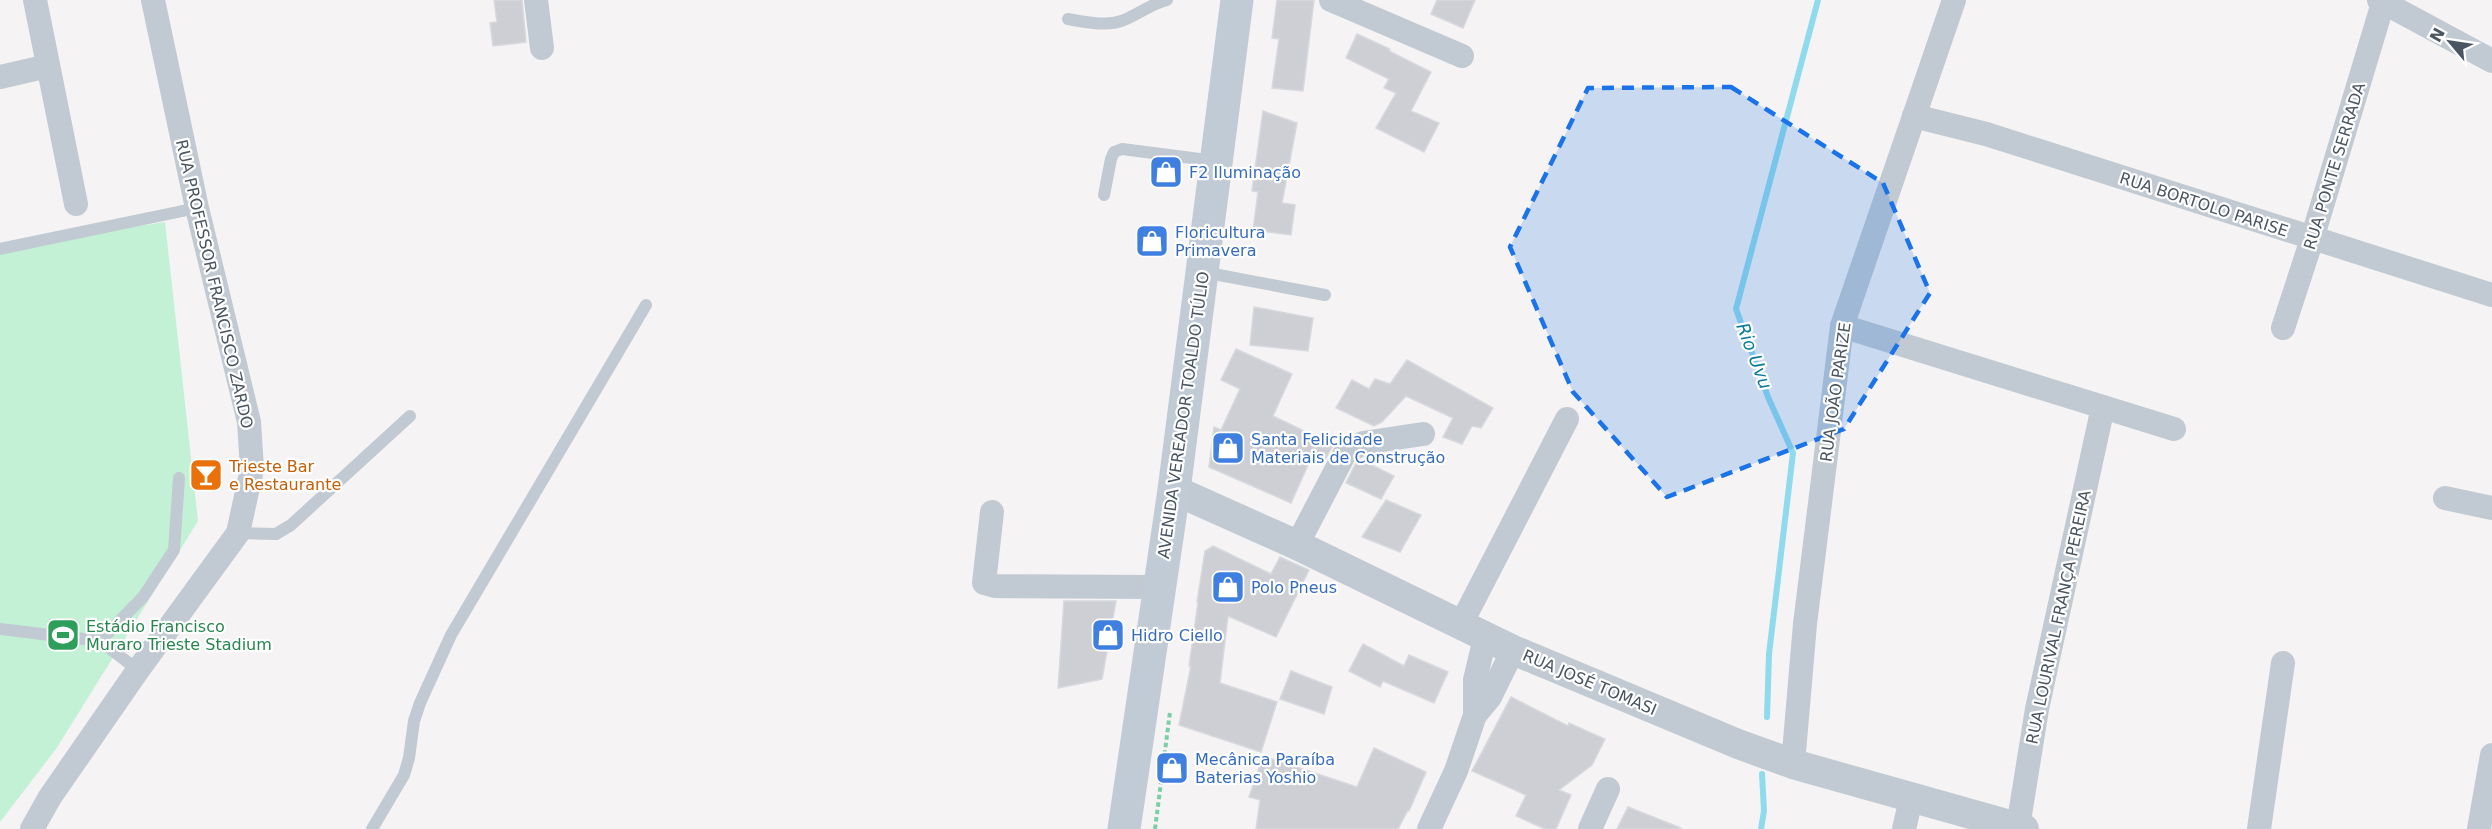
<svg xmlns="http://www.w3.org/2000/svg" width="2492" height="829" font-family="'DejaVu Sans',sans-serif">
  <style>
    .green { fill: #c3f1d5 }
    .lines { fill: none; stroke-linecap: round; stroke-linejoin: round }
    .stream { stroke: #90daee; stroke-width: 6 }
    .building { fill: #cdcfd5; stroke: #d7d9de; stroke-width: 1.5 }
    .path { stroke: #7ad0a6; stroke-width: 4; stroke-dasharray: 4.5 3; stroke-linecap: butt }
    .service { stroke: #c1cad2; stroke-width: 12 }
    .minor { stroke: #c1cad2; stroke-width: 24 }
    .tertiary { stroke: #c1cad2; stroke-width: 30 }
    .secondary { stroke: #c1cbd6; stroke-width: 33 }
    .marked { fill: #1a73e8; fill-opacity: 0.2; stroke: #1a73e8; stroke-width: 4.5; stroke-dasharray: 12 8; stroke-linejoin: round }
    .labels { text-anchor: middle; stroke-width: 4.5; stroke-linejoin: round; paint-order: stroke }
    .street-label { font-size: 16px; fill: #4a5661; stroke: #fff }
    .shop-label { font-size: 16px; fill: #366cbe; stroke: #fff; text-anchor: start }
    .food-label { font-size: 16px; fill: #c56008; stroke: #fff; text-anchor: start }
    .leisure-label { font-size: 16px; fill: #27864d; stroke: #fff; text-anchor: start }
    .water-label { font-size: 18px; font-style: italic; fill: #0c7c9b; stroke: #fff }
  </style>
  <rect width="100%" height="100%" fill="#f5f3f3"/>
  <polygon class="green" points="165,222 198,521 56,749 0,822 0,247"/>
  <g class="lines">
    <g class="stream">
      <polyline points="1767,717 1769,654 1793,453 1768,397 1736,309 1818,0"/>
      <polyline points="1761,829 1764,811 1762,774"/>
    </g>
  </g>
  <g class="building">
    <polygon points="494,0 522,0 526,42 493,46 490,23 497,22"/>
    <polygon points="1277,0 1314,0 1303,91 1272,88 1279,39 1272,38"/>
    <polygon points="1437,0 1475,0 1463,28 1431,14"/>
    <polygon points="1357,34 1390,49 1389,51 1431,72 1411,111 1439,123 1424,152 1376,128 1396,93 1384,88 1389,79 1346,58"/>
    <polygon points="1263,111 1297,123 1282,203 1295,205 1291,235 1253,230 1258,192 1252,191"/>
    <polygon points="1254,307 1313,318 1308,351 1250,345"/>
    <polygon points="1236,349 1292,374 1273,416 1333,445 1325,460 1313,454 1291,503 1209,467 1214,427 1221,430 1240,389 1221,380"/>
    <polygon points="1407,360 1493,408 1481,428 1472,426 1462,444 1443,437 1453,418 1406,396 1382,422 1374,426 1336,408 1352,380 1369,389 1375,379 1390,384"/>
    <polygon points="1362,460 1394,476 1381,499 1346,483 1356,463"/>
    <polygon points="1386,500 1421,515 1400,552 1362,537"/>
    <polygon points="1213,546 1271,574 1280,557 1309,570 1276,637 1228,616 1220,683 1277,702 1261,752 1179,725 1191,666 1189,666 1198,603 1197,602 1205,551"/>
    <polygon points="1064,601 1116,601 1102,679 1058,688"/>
    <polygon points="1363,644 1404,666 1409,655 1448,672 1434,703 1383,681 1380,687 1349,671"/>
    <polygon points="1291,671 1332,687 1324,714 1280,699"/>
    <polygon points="1511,697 1568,726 1569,723 1605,739 1592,765 1559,790 1571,795 1556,829 1545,829 1516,816 1526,795 1472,771"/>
    <polygon points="1374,748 1426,772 1409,811 1408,810 1398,829 1256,829 1260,800 1249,797 1263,756 1357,787"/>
    <polygon points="1628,807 1681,828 1681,829 1617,829"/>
  </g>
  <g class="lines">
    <polyline class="path" points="1155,829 1170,712"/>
    <g class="service">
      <path d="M 1068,19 C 1085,22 1108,27 1124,20 C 1139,14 1151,4 1167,0"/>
      <polyline points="1104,195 1111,159 1114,152 1122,149 1215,161"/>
      <polyline points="0,249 197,208"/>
      <polyline points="1203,272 1325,295"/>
      <polyline points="238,533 276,534 291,525 410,416"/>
      <polyline points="0,629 100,641 138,670"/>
      <polyline points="100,641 143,597 174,550 179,478"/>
      <polyline points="372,829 404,775 409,758 414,721 420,703 451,635 646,305"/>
    </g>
    <g class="minor">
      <polyline points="35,0 76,204"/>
      <polyline points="536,0 542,48"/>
      <polyline points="1331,0 1462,56"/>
      <polyline points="2379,0 2492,61"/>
      <polyline points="0,77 48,66"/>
      <polyline points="1914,116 1986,134 2492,295"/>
      <polyline points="1842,326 2174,429"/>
      <polyline points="2283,328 2312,239 2383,3"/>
      <polyline points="2445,498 2492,508"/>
      <polyline points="992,512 984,583 995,586 1159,587"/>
      <polyline points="1297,545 1345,453 1363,443 1423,434"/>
      <polyline points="1460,626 1567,419"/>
      <polyline points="1475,715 1490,697 1513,650"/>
      <polyline points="1793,764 1805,624 1842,326 1954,0"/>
      <polyline points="2018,827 2037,709 2103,407"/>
      <polyline points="32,829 50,797 138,670 238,533 252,469 249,422 197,208 153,0"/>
      <polyline points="1429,829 1456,771 1475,715 1475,680 1485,638"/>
      <polyline points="1590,829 1608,789"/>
      <polyline points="1904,829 1911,799"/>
      <polyline points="2259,829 2283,663"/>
      <polyline points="2479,829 2492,755"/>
    </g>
    <polyline class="tertiary" points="1174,490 1297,545 1513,650 1738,744 1793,764 2024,829"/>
    <polyline class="secondary" points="1124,829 1174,490 1237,0"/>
  </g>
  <path class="marked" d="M 1731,87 L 1883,183 L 1930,293 L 1844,429 L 1667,497 L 1573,392 L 1510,247 L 1588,88 Z"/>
  <defs>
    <g id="shop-square" transform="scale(1.725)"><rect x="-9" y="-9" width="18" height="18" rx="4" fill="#3f7fe0" stroke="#fff"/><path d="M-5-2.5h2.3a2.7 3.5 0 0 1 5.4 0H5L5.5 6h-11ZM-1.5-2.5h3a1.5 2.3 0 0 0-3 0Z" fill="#fff"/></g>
    <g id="bar-square" transform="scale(1.725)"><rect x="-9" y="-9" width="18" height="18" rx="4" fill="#e8710a" stroke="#fff"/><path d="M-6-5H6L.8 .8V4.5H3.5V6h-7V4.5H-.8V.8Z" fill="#fff"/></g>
    <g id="stadium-square" transform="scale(1.725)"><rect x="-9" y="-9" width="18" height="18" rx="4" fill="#2e9e5b" stroke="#fff"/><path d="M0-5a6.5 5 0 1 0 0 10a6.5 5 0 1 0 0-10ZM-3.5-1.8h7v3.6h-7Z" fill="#fff"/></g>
  </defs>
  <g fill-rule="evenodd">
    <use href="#shop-square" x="1166" y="172"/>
    <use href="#shop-square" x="1152" y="241"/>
    <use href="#shop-square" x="1228" y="448"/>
    <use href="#bar-square" x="206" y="475"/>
    <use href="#shop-square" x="1228" y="587"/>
    <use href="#stadium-square" x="63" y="635"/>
    <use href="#shop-square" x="1108" y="635"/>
    <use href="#shop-square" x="1172" y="768"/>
  </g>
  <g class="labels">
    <g class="street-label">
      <text transform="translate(2334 166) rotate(-73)" y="6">RUA PONTE SERRADA</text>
      <text transform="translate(2204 204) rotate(18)" y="6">RUA BORTOLO PARISE</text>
      <text transform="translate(215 284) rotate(77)" y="6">RUA PROFESSOR FRANCISCO ZARDO</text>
      <text transform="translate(1835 392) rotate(-82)" y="6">RUA JOÃO PARIZE</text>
      <text transform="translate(1183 415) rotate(-82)" y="6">AVENIDA VEREADOR TOALDO TÚLIO</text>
      <text transform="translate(2058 617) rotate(-78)" y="6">RUA LOURIVAL FRANÇA PEREIRA</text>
      <text transform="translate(1590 682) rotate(23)" y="6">RUA JOSÉ TOMASI</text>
    </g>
    <g class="shop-label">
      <text x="1189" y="178">F2 Iluminação</text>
      <text x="1175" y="238">Floricultura<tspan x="1175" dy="18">Primavera</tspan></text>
      <text x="1251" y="445">Santa Felicidade<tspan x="1251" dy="18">Materiais de Construção</tspan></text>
      <text x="1251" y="593">Polo Pneus</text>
      <text x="1131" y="641">Hidro Ciello</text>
      <text x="1195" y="765">Mecânica Paraíba<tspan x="1195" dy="18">Baterias Yoshio</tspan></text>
    </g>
    <g class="food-label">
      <text x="229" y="472">Trieste Bar<tspan x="229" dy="18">e Restaurante</tspan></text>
    </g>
    <g class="leisure-label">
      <text x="86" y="632">Estádio Francisco<tspan x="86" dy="18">Muraro Trieste Stadium</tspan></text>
    </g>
    <g class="water-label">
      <text transform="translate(1754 356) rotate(69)" y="6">Rio Uvu</text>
    </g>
  </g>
  <g transform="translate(2450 42) rotate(299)" stroke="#ffffff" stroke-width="4.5" paint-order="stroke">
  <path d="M0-4.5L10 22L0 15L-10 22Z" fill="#4a5661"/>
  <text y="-9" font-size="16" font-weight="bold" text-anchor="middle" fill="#4a5661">N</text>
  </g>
</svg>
